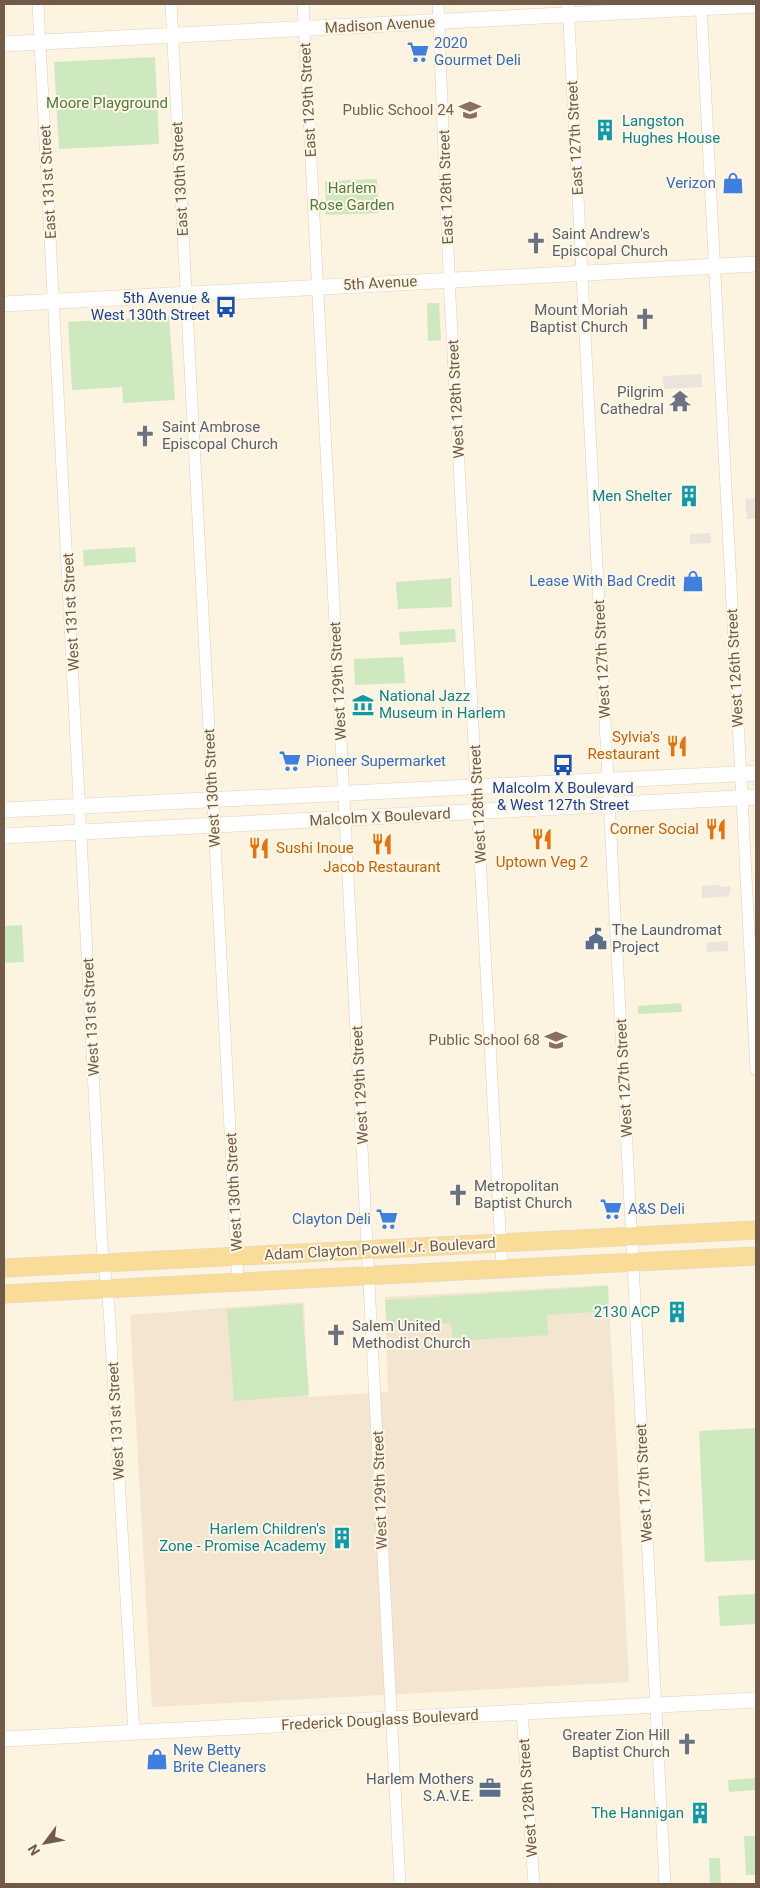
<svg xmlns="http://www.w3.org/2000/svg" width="760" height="1888" font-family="Roboto,sans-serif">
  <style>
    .residential { fill: #f3e5cf }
    .industrial { fill: #eae4dc }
    .green { fill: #cee8c0 }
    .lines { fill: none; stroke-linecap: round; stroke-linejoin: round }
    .minor-casing { stroke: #dfcfbd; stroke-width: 12 }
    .secondary-casing { stroke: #e4d1bb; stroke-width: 16 }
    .primary-casing { stroke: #ddd7d3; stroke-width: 19 }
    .minor { stroke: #fff; stroke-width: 11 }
    .secondary { stroke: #fff; stroke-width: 15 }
    .primary { stroke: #fadc99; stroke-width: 18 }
    .labels { text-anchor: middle; stroke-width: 4; stroke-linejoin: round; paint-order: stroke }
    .street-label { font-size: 15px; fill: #725a48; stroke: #fff7e6 }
    .shop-label { font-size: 15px; fill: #366cbe; stroke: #fff7e6; text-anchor: start }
    .park-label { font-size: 15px; fill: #517d43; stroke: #fff7e6 }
    .education-label { font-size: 15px; fill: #785e54; stroke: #fff7e6; text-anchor: end }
    .culture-label { font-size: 15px; fill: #0d838f; stroke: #fff7e6; text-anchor: end }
    .worship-label { font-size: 15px; fill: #5b616d; stroke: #fff7e6; text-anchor: start }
    .transit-label { font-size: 15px; fill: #164399; stroke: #fff7e6; text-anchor: end }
    .food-label { font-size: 15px; fill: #c56008; stroke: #fff7e6; text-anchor: end }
    .service-label { font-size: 15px; fill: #4e5e75; stroke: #fff7e6; text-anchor: start }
  </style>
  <rect width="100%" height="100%" fill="#fcf3e1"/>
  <polygon class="residential" points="608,1285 629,1682 152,1707 130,1315 304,1302 308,1397 388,1392 385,1297"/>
  <g class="industrial">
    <polygon points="702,374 702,387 664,389 663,376"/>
    <polygon points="756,498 756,519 747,519 745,499"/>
    <polygon points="710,533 711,543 690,544 690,534"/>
    <polygon points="719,885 720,887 731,886 729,896 702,898 702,886"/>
    <polygon points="728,941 728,951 707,952 706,943"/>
  </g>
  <g class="green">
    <polygon points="155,57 159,144 59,149 54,62"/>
    <polygon points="377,179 379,213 326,215 325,181"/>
    <polygon points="427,303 439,303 441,340 428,341"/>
    <polygon points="169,316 175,400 123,403 122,387 72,390 68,322"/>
    <polygon points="135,547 136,562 84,566 83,550"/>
    <polygon points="451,578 452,607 398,609 396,582"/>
    <polygon points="455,629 456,642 400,645 399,632"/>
    <polygon points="403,657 405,683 355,685 354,659"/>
    <polygon points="22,925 24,962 4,963 4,926"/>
    <polygon points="681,1003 682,1012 638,1014 638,1006"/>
    <polygon points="608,1286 609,1311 547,1315 548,1335 453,1341 451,1323 387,1327 385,1300"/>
    <polygon points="302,1304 309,1395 234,1401 227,1309"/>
    <polygon points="756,1428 756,1560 705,1562 699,1431"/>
    <polygon points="756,1594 756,1624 720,1626 718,1596"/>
    <polygon points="756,1778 756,1790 729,1792 728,1780"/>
    <polygon points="744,1836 756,1836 756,1875 746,1875"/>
    <polygon points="709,1858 720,1858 721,1884 710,1884"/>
  </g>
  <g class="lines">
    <g class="minor-casing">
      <g id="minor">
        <polyline points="38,4 102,1245 109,1308 134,1733"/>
        <polyline points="171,4 238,1282"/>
        <polyline points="303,4 400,1884"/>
        <polyline points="438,4 450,297 502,1268"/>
        <polyline points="568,4 665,1884"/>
        <polyline points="701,4 756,1070"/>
        <polyline points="522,1712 534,1884"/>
      </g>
    </g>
    <g class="secondary-casing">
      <g id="secondary">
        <polyline points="4,44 756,5"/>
        <polyline points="4,304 756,264"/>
        <polyline points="4,810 756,773"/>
        <polyline points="4,836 756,797"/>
        <polyline points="4,1739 756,1700"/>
      </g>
    </g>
    <g class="primary-casing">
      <g id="primary">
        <polyline points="4,1268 756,1230"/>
        <polyline points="4,1294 756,1256"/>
      </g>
    </g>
    <use href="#minor" class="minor"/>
    <use href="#secondary" class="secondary"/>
    <use href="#primary" class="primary"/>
  </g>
  <defs>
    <g id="supermarket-bare" transform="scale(1.725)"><path d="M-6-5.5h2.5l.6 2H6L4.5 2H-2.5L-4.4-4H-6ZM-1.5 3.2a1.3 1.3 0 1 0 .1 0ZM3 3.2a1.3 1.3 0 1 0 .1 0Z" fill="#3f7fe0" stroke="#fff7e6" stroke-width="2.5" paint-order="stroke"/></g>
    <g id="school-bare" transform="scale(1.725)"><path d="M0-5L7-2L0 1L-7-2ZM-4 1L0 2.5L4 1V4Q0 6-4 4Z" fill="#8d6e63" stroke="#fff7e6" stroke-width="2.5" paint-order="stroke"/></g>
    <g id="building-bare" transform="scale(1.725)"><path d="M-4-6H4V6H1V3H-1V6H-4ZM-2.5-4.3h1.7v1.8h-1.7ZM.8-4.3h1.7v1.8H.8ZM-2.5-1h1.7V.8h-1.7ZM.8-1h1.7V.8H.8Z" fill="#0f9aa8" stroke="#fff7e6" stroke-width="2.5" paint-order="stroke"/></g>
    <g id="shop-bare" transform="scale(1.725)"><path d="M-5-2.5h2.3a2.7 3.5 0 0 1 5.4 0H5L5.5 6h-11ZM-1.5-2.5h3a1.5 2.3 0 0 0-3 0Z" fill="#3f7fe0" stroke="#fff7e6" stroke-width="2.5" paint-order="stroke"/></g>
    <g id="church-bare" transform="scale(1.725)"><path d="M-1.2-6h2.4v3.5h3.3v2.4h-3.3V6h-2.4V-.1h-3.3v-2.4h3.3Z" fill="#6b7280" stroke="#fff7e6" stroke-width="2.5" paint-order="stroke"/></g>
    <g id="bus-bare" transform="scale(1.725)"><path d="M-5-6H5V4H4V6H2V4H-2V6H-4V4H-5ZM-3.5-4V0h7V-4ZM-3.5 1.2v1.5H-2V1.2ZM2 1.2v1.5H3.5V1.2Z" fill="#1a4fb4" stroke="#fff7e6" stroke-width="2.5" paint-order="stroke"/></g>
    <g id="temple-bare" transform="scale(1.725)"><path d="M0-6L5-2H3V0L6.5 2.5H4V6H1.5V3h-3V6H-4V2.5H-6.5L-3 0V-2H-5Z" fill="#6b7280" stroke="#fff7e6" stroke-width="2.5" paint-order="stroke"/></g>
    <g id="museum-bare" transform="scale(1.725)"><path d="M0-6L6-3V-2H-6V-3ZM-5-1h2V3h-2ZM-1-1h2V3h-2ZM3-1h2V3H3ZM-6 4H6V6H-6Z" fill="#0f9aa8" stroke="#fff7e6" stroke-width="2.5" paint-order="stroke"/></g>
    <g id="restaurant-bare" transform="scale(1.725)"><path d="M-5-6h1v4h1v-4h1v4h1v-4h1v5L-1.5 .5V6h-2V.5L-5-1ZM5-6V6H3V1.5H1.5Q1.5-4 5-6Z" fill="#e8710a" stroke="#fff7e6" stroke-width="2.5" paint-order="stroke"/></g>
    <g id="civic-bare" transform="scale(1.725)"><path d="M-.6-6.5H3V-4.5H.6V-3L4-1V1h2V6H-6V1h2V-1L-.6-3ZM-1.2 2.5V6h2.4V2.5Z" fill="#5c6f8a" stroke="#fff7e6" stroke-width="2.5" paint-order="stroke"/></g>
    <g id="office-bare" transform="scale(1.725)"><path d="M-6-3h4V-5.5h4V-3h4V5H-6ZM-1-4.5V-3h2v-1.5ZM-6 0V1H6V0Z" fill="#5c6f8a" stroke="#fff7e6" stroke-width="2.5" paint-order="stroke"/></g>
  </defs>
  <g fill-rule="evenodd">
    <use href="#supermarket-bare" x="418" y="52"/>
    <use href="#school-bare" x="470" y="110"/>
    <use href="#building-bare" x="605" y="130"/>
    <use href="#shop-bare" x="733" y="183"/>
    <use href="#church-bare" x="536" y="243"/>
    <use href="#bus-bare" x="226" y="307"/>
    <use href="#church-bare" x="645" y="319"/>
    <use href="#temple-bare" x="680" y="401"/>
    <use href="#church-bare" x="145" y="436"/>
    <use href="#building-bare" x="689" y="496"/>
    <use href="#shop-bare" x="693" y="581"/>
    <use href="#museum-bare" x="363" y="705"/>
    <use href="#restaurant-bare" x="677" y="746"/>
    <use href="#supermarket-bare" x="290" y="761"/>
    <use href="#bus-bare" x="563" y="765"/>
    <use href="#restaurant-bare" x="716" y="829"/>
    <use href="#restaurant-bare" x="542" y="839"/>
    <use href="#restaurant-bare" x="382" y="844"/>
    <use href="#restaurant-bare" x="259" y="848"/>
    <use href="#civic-bare" x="596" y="939"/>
    <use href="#school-bare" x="556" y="1040"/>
    <use href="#church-bare" x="458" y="1195"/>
    <use href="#supermarket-bare" x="611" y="1209"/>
    <use href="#supermarket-bare" x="387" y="1219"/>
    <use href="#building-bare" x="677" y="1312"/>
    <use href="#church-bare" x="336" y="1335"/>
    <use href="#building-bare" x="342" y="1538"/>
    <use href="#church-bare" x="687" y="1744"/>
    <use href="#shop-bare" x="157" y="1759"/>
    <use href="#office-bare" x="490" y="1788"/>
    <use href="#building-bare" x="700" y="1813"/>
  </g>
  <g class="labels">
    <g class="street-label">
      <text transform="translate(380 25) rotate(-3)" y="5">Madison Avenue</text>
      <text transform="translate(308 100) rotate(-93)" y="5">East 129th Street</text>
      <text transform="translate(575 138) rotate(-93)" y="5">East 127th Street</text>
      <text transform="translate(180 179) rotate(-93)" y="5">East 130th Street</text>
      <text transform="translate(48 182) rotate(-93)" y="5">East 131st Street</text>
      <text transform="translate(446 187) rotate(-92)" y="5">East 128th Street</text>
      <text transform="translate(380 283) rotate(-3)" y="5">5th Avenue</text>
      <text transform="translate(456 399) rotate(-93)" y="5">West 128th Street</text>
      <text transform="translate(71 612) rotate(-93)" y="5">West 131st Street</text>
      <text transform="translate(602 659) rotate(-93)" y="5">West 127th Street</text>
      <text transform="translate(735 668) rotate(-93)" y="5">West 126th Street</text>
      <text transform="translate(338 681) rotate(-93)" y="5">West 129th Street</text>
      <text transform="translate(212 788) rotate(-93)" y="5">West 130th Street</text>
      <text transform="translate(478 804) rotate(-93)" y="5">West 128th Street</text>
      <text transform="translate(380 817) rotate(-3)" y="5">Malcolm X Boulevard</text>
      <text transform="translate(91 1017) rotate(-93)" y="5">West 131st Street</text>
      <text transform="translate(624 1078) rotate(-93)" y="5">West 127th Street</text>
      <text transform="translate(360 1085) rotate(-93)" y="5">West 129th Street</text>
      <text transform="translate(234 1192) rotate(-93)" y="5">West 130th Street</text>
      <text transform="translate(380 1249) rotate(-3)" y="5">Adam Clayton Powell Jr. Boulevard</text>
      <text transform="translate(116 1421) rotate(-93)" y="5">West 131st Street</text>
      <text transform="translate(644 1483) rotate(-93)" y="5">West 127th Street</text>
      <text transform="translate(380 1490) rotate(-92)" y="5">West 129th Street</text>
      <text transform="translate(380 1720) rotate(-3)" y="5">Frederick Douglass Boulevard</text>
      <text transform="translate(528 1798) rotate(-94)" y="5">West 128th Street</text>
    </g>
    <g class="shop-label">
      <text x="434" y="48">2020<tspan x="434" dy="17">Gourmet Deli</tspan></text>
      <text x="716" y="188" text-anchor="end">Verizon</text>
      <text x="676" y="586" text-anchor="end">Lease With Bad Credit</text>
      <text x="306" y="766">Pioneer Supermarket</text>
      <text x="628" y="1214">A&amp;S Deli</text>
      <text x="371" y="1224" text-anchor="end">Clayton Deli</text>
      <text x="173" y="1755">New Betty<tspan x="173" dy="17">Brite Cleaners</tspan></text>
    </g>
    <g class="park-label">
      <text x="107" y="108">Moore Playground</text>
      <text x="352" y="193">Harlem<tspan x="352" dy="17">Rose Garden</tspan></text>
    </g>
    <g class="education-label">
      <text x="454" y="115">Public School 24</text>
      <text x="540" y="1045">Public School 68</text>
    </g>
    <g class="culture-label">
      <text x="622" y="126" text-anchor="start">Langston<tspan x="622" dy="17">Hughes House</tspan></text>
      <text x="672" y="501">Men Shelter</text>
      <text x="379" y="701" text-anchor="start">National Jazz<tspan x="379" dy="17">Museum in Harlem</tspan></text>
      <text x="660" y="1317">2130 ACP</text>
      <text x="326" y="1534">Harlem Children's<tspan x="326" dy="17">Zone - Promise Academy</tspan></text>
      <text x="684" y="1818">The Hannigan</text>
    </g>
    <g class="worship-label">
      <text x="552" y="239">Saint Andrew's<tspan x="552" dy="17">Episcopal Church</tspan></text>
      <text x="628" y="315" text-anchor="end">Mount Moriah<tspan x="628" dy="17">Baptist Church</tspan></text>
      <text x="664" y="397" text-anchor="end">Pilgrim<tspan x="664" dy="17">Cathedral</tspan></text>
      <text x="162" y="432">Saint Ambrose<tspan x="162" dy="17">Episcopal Church</tspan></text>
      <text x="474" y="1191">Metropolitan<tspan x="474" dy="17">Baptist Church</tspan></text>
      <text x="352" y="1331">Salem United<tspan x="352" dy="17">Methodist Church</tspan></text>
      <text x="670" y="1740" text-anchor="end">Greater Zion Hill<tspan x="670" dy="17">Baptist Church</tspan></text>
    </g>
    <g class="transit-label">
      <text x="210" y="303">5th Avenue &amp;<tspan x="210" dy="17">West 130th Street</tspan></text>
      <text x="563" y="793" text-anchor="middle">Malcolm X Boulevard<tspan x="563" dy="17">&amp; West 127th Street</tspan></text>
    </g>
    <g class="food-label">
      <text x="660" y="742">Sylvia's<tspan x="660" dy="17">Restaurant</tspan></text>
      <text x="699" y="834">Corner Social</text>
      <text x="276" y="853" text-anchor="start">Sushi Inoue</text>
      <text x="542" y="867" text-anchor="middle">Uptown Veg 2</text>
      <text x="382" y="872" text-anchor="middle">Jacob Restaurant</text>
    </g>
    <g class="service-label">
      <text x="612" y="935">The Laundromat<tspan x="612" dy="17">Project</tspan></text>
      <text x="474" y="1784" text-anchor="end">Harlem Mothers<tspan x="474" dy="17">S.A.V.E.</tspan></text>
    </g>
  </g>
  <rect width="760" height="1888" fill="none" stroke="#725a48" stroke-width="10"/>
  <g transform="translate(45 1843) rotate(238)" stroke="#fff7e6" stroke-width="4" paint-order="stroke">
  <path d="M0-4L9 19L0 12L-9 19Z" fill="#725a48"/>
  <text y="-8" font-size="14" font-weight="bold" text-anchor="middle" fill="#725a48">N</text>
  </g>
</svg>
